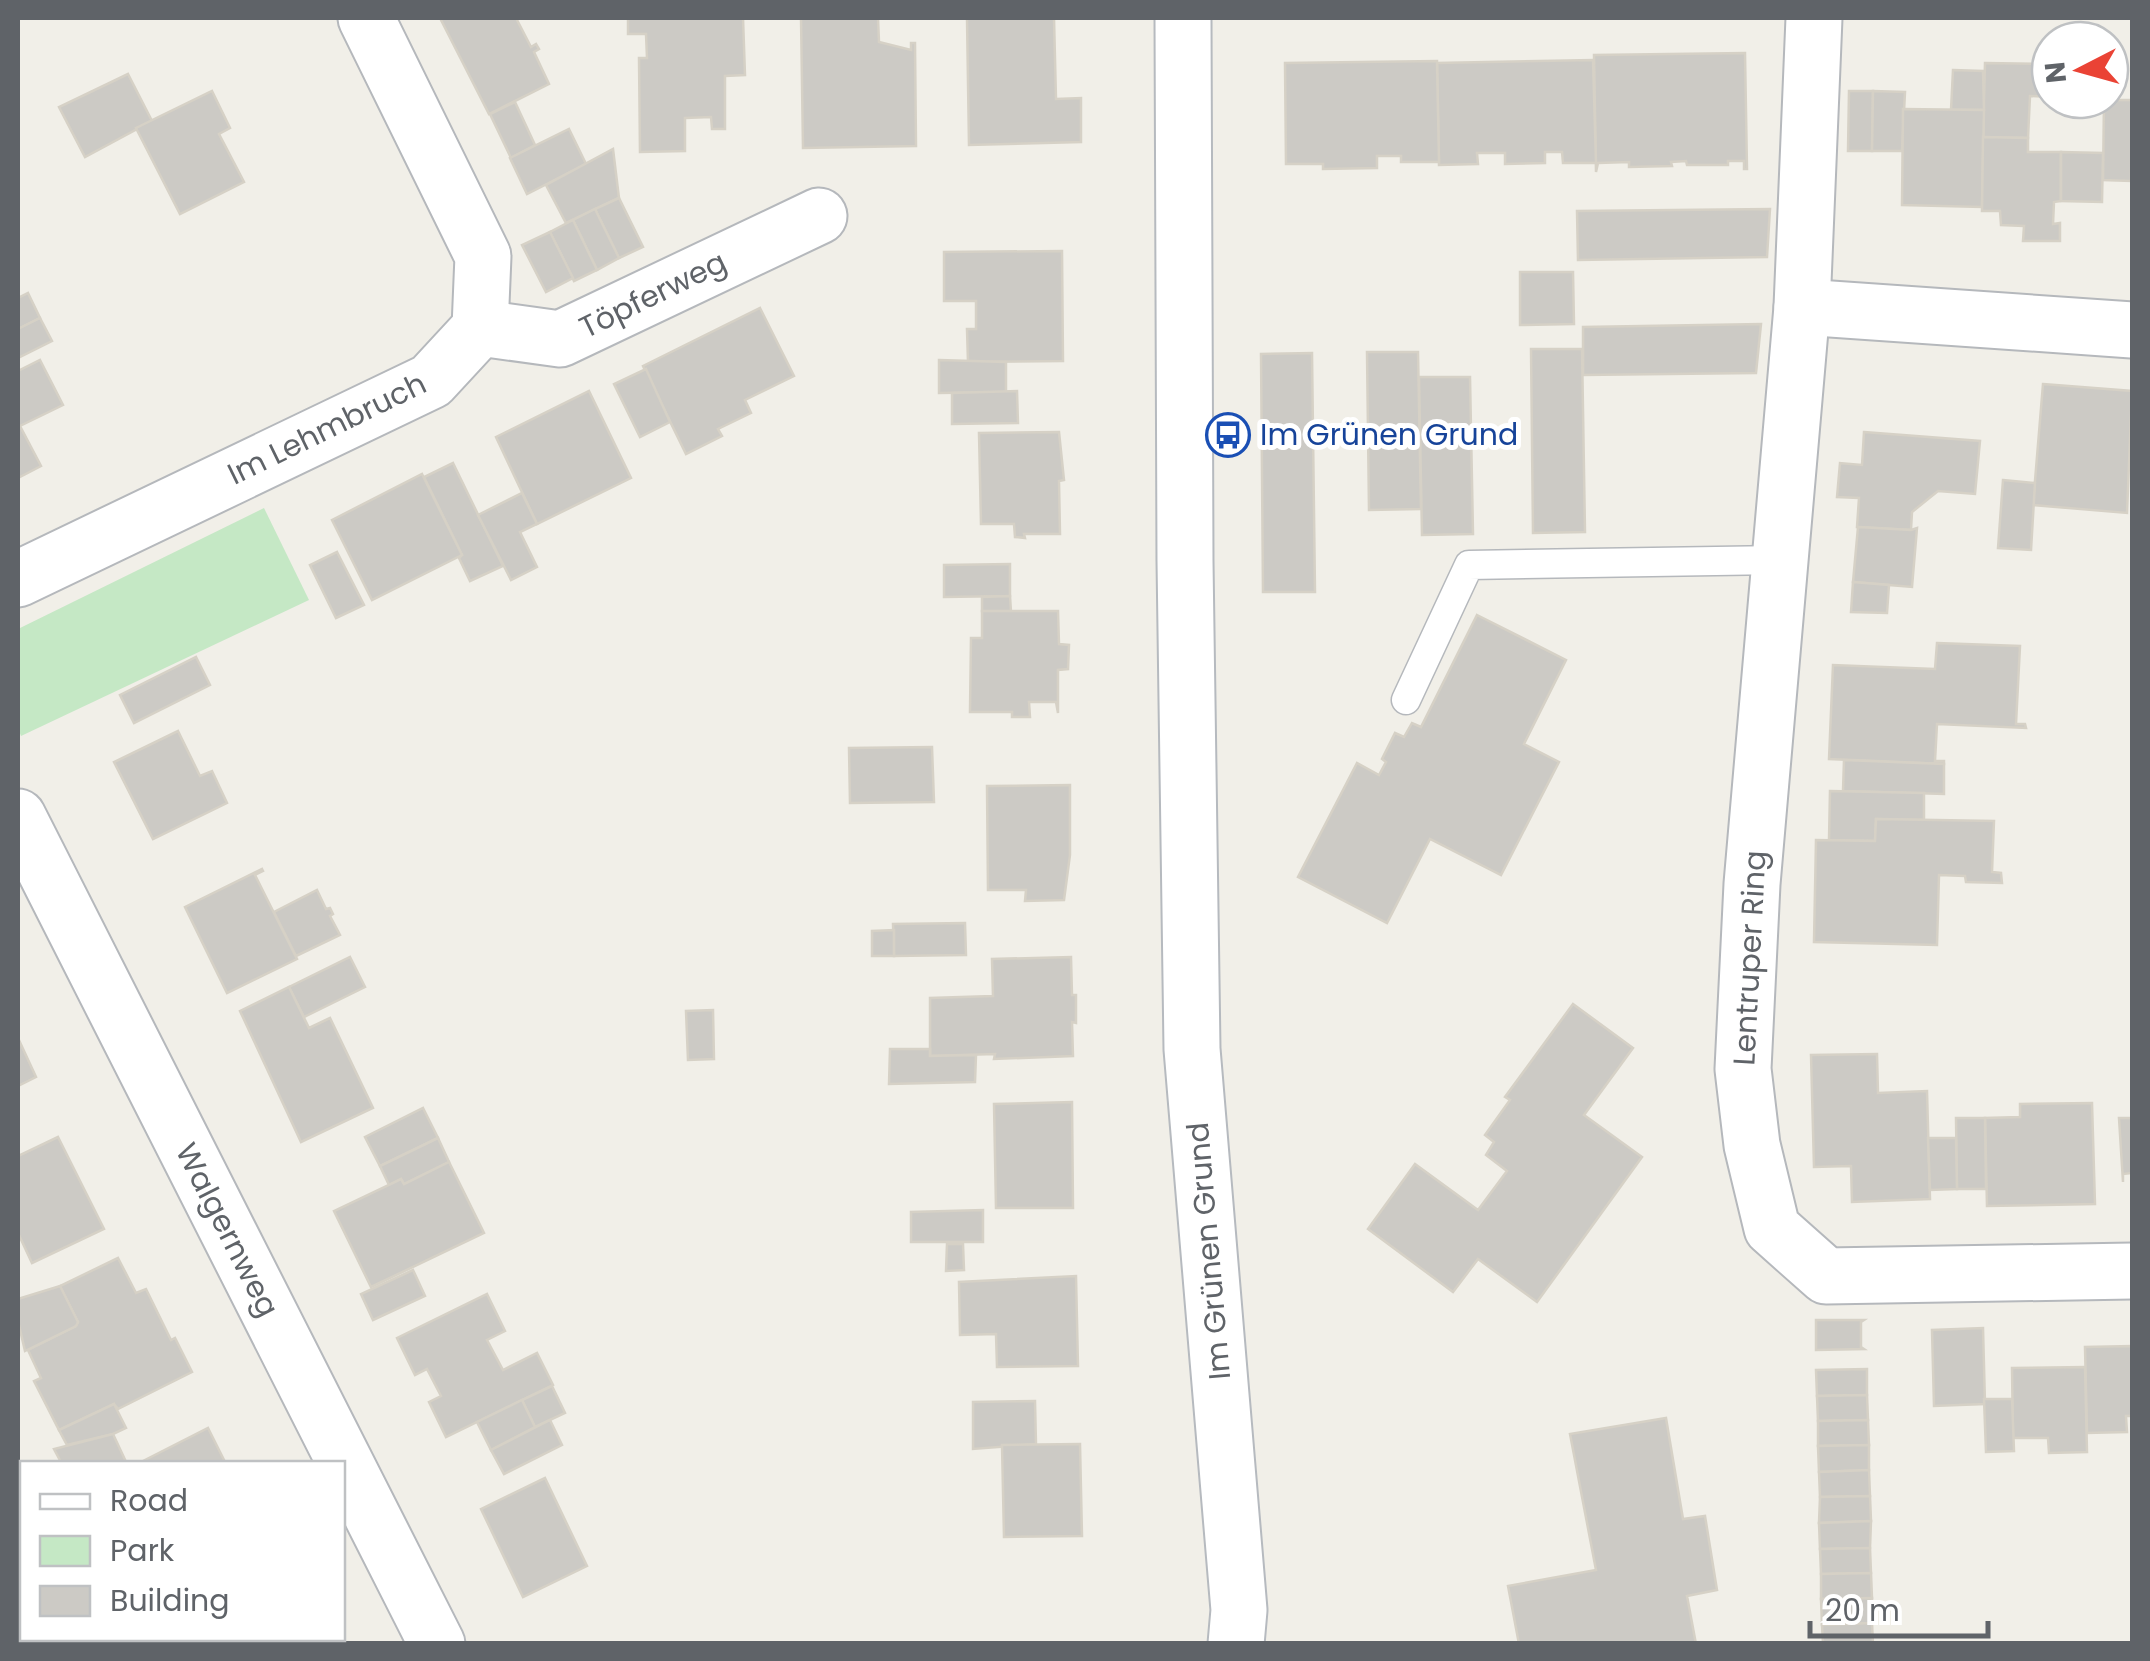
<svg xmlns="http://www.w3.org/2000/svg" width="2150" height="1661" font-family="Poppins,sans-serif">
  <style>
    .green { fill: #c5e8c5 }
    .building { fill: #cccac5; stroke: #d6d1c6; stroke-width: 2.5 }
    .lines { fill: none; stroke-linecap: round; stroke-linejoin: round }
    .lane-casing { stroke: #b5b8bc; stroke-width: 31 }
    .street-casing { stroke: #b5b8bc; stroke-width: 59 }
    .secondary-casing { stroke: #b6babf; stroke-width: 59 }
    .lane { stroke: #fff; stroke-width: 28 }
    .street { stroke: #fff; stroke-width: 55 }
    .secondary { stroke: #fff; stroke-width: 55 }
    .labels { text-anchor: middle; stroke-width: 10; stroke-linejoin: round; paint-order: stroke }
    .street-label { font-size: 30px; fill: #5f6368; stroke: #fff }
    .transit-label { font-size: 30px; fill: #164399; stroke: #fff; text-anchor: start }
  </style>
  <rect width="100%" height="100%" fill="#f1efe8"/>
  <polygon class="green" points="264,508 309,600 21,736 18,728 18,629"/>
  <g class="building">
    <polygon points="440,18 516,18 531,47 536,44 539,49 534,52 549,84 489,114"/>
    <polygon points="628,18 743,18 745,75 725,76 725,129 712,129 711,117 685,118 685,151 640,152 639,58 647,58 646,34 628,34"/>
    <polygon points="801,18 878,18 879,42 911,50 911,43 915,43 916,146 803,148"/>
    <polygon points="967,18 1054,18 1056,99 1081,98 1081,142 969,145"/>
    <polygon points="1745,53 1747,169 1744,169 1744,161 1728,161 1728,165 1687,165 1686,161 1671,162 1672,166 1629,167 1629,162 1598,163 1596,172 1594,55"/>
    <polygon points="1593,60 1596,163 1563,163 1562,152 1545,152 1545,163 1505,164 1505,153 1477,153 1478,164 1439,165 1437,63"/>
    <polygon points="1437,61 1439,162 1401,162 1401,156 1377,156 1377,168 1323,169 1323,164 1286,164 1285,63"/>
    <polygon points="1985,63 2050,64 2050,97 2030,96 2028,138 1983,137"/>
    <polygon points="1953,70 1983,71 1984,110 1951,110"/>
    <polygon points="128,74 152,121 85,157 59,107"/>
    <polygon points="212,91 230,128 219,134 244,182 180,214 136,128"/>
    <polygon points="1849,91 1873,91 1872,151 1848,151"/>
    <polygon points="1873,91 1905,92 1902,151 1872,151"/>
    <polygon points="2104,100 2132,100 2131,181 2103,180"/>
    <polygon points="515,102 535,145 511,158 490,114"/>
    <polygon points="1903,109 1984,110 1982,207 1902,205"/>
    <polygon points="569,129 586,164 527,194 510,158"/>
    <polygon points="1983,137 2028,138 2028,152 2061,152 2061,201 2054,202 2053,224 2060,223 2060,241 2023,241 2024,226 2001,225 2000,211 1982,211"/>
    <polygon points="613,149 619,198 566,223 546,185"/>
    <polygon points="2061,152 2103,153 2102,202 2061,201"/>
    <polygon points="619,198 643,247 619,258 595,209"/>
    <polygon points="595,209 619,258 597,270 573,220"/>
    <polygon points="1770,209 1767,257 1578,260 1577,211"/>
    <polygon points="573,220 597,270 574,281 550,232"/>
    <polygon points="550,232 573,278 546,292 522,245"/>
    <polygon points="1062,251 1063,361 968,362 967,329 976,329 976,301 944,301 944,252"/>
    <polygon points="1520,272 1573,272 1574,324 1520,325"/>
    <polygon points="28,293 40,318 18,329 18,298"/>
    <polygon points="760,308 794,376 745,400 751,413 718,429 722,436 686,454 643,366"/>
    <polygon points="40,318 52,341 18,358 18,329"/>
    <polygon points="1761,324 1756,373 1583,375 1583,327"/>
    <polygon points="1531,349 1582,349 1585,532 1533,533"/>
    <polygon points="1367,352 1418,352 1421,509 1369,510"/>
    <polygon points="1312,353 1315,592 1263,592 1261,354"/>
    <polygon points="40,360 63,405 20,426 41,466 18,478 18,371"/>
    <polygon points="939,360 1006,362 1006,392 939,393"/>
    <polygon points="646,369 670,422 640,437 614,384"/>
    <polygon points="1419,377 1470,377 1473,534 1422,535"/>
    <polygon points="2043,384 2132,391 2127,513 2033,505"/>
    <polygon points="589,391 631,478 537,524 496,437"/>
    <polygon points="1017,391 1018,423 952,424 952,393"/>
    <polygon points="1059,432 1064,480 1059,481 1060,534 1024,534 1025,538 1015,537 1014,524 981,524 979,433"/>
    <polygon points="1864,432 1980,441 1975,494 1938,491 1912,512 1911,530 1857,527 1859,498 1837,497 1840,463 1862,465"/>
    <polygon points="453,463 503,566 470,581 459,558 462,555 424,477"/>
    <polygon points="422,474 462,555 372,600 332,520"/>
    <polygon points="2003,480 2035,483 2031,550 1998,548"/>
    <polygon points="522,493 537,524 520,532 537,567 511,580 478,515"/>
    <polygon points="1858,527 1911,530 1917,528 1912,587 1853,582"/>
    <polygon points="337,552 364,605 336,618 310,565"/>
    <polygon points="1010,564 1010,596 944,597 944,565"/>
    <polygon points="1853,582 1889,585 1887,613 1851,612"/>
    <polygon points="1010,596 1011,612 982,611 982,597"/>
    <polygon points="982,611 1058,611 1059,644 1069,645 1068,669 1058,670 1058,713 1056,702 1029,702 1030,717 1012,717 1012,712 970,712 971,638 982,638"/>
    <polygon points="1477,615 1566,660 1524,744 1559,762 1501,875 1430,839 1387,923 1298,877 1357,763 1379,775 1386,762 1382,759 1395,733 1404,737 1412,723 1421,727"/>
    <polygon points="1937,643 2020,646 2016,724 2025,724 2026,728 1937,724 1935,761 1944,761 1944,764 1829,759 1833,665 1935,669"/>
    <polygon points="196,657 210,685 134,723 120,695"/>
    <polygon points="178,731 200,776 212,771 227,803 153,839 114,762"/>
    <polygon points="932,747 934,802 850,803 849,748"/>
    <polygon points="1844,760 1944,764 1944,794 1843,791"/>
    <polygon points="1070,785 1070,855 1064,900 1025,901 1026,890 988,890 987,786"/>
    <polygon points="1830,791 1924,793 1924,820 1876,819 1875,841 1829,840"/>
    <polygon points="1876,819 1994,821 1992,872 2001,873 2002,883 1966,882 1965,876 1939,875 1937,945 1814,942 1816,840 1875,841"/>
    <polygon points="262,869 263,871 255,875 297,959 227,993 185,907"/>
    <polygon points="317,890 326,909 330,908 333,914 330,916 340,935 296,956 274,912"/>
    <polygon points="965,923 966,955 894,956 893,924"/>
    <polygon points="894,930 894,956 872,956 872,931"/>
    <polygon points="350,957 365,987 304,1017 289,987"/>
    <polygon points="1071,957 1072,995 1076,995 1076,1023 1072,1022 1073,1056 994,1059 995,1054 930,1056 930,998 993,996 992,959"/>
    <polygon points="289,987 309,1028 330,1018 373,1108 301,1142 240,1011"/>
    <polygon points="1573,1004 1633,1048 1584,1115 1642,1157 1537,1302 1478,1259 1453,1292 1368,1229 1415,1164 1478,1210 1507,1171 1486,1155 1494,1142 1485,1135 1510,1100 1505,1097"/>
    <polygon points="713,1010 714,1059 688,1060 686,1011"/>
    <polygon points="18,1038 36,1077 18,1086"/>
    <polygon points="890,1049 930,1049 930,1056 976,1055 975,1082 889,1084"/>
    <polygon points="1877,1054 1878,1093 1927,1091 1930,1199 1852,1202 1851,1166 1814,1167 1811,1055"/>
    <polygon points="1072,1102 1073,1208 996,1208 994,1104"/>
    <polygon points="2092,1103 2095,1204 1987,1206 1985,1118 2020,1117 2020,1104"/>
    <polygon points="423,1108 438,1138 380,1166 365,1137"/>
    <polygon points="1956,1118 1985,1118 1986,1189 1957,1189"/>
    <polygon points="2119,1118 2132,1118 2132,1173 2123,1174 2123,1182"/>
    <polygon points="58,1137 104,1229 32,1263 18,1233 18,1156"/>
    <polygon points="438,1138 449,1162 404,1184 401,1179 389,1185 380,1166"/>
    <polygon points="1928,1138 1956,1138 1957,1189 1930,1190"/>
    <polygon points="449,1162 484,1233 371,1287 334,1211 401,1179 404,1184"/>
    <polygon points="983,1210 983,1242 911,1242 911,1212"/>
    <polygon points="947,1244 963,1244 964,1270 946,1271"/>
    <polygon points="118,1258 136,1293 146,1289 171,1340 175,1338 192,1372 118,1409 114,1404 59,1430 34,1381 41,1378 28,1350 76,1326 78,1322 60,1286"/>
    <polygon points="413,1270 425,1296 373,1320 361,1294"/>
    <polygon points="1076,1276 1078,1366 997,1367 996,1334 960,1335 959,1282"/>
    <polygon points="60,1286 78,1322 76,1326 25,1351 18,1321 18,1299"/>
    <polygon points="487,1294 505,1331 487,1340 503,1370 537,1353 553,1385 446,1437 429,1402 441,1396 427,1369 415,1375 397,1338"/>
    <polygon points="1816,1320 1864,1320 1861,1322 1861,1347 1864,1349 1816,1350"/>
    <polygon points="1983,1328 1985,1404 1934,1406 1932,1330"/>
    <polygon points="2132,1346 2132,1416 2126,1416 2127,1432 2087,1433 2085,1347"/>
    <polygon points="2085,1367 2087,1452 2049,1453 2048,1438 2013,1438 2012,1368"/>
    <polygon points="1867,1369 1867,1395 1817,1396 1816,1370"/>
    <polygon points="552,1386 565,1413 535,1427 522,1400"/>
    <polygon points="1867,1395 1868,1420 1818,1421 1817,1396"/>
    <polygon points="1984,1399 2012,1399 2014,1451 1986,1452"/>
    <polygon points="522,1400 535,1427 491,1450 477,1422"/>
    <polygon points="1035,1401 1036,1444 973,1449 973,1402"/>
    <polygon points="114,1404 126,1428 113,1434 67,1445 59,1430"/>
    <polygon points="1666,1418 1683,1519 1705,1516 1717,1590 1687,1596 1696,1644 1519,1644 1508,1586 1596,1570 1570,1434"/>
    <polygon points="550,1420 562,1445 504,1474 491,1450"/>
    <polygon points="1868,1420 1869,1445 1818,1446 1818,1421"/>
    <polygon points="208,1428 226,1464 139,1463"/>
    <polygon points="113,1434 127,1464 62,1464 54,1449"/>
    <polygon points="1080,1444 1082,1536 1004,1537 1002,1445"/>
    <polygon points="1869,1445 1869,1470 1819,1472 1818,1446"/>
    <polygon points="1869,1470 1870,1496 1820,1497 1819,1472"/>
    <polygon points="545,1478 587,1566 523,1597 481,1509"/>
    <polygon points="1870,1496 1871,1521 1819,1523 1820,1497"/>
    <polygon points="1871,1521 1870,1548 1820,1549 1819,1523"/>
    <polygon points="1870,1548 1871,1573 1821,1574 1820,1549"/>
    <polygon points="1871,1573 1872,1598 1821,1599 1821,1574"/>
    <polygon points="1872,1598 1872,1623 1822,1625 1821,1599"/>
    <polygon points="1872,1623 1873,1644 1823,1644 1822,1625"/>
    <polygon points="219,1638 308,1638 311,1644 221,1644"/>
  </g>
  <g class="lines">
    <g class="lane-casing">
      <polyline id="lane" points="1406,700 1469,565 1780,560"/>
    </g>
    <g class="street-casing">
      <g id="street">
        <polyline points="1814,18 1802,307 1752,884 1743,1069 1752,1145 1772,1228 1826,1276 2132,1271"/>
        <polyline points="1802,307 2132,330"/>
        <polyline points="480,328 560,339 819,216"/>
        <polyline points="18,579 431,381 480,328 483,256 366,18"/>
        <polyline points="18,817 437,1644"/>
      </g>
    </g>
    <g class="secondary-casing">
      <polyline id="secondary" points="1183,18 1185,561 1192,1049 1239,1610 1236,1644"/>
    </g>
    <use href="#lane" class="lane"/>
    <use href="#street" class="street"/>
    <use href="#secondary" class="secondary"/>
  </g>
  <defs>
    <g id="bus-ring" transform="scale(2.25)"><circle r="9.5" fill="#fff" stroke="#1a4fb4" stroke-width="1.5"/><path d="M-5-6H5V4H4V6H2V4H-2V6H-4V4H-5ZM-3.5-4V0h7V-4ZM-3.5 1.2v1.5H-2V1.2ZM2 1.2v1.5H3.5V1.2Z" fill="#1a4fb4"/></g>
  </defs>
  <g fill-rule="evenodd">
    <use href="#bus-ring" x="1228" y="435"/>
  </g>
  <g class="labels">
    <g class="street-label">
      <text transform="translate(653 295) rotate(-26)" y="10">Töpferweg</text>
      <text transform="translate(327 429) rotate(-26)" y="10">Im Lehmbruch</text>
      <text transform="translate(1750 958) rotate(-87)" y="10">Lentruper Ring</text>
      <text transform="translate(227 1230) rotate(63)" y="10">Walgernweg</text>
      <text transform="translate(1209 1251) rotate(-95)" y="10">Im Grünen Grund</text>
    </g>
    <g class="transit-label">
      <text x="1260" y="445">Im Grünen Grund</text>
    </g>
  </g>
  <rect width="2150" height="1661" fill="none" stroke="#5f6368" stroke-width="40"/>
  <rect x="20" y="1461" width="325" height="180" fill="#ffffff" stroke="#bfc1c3" stroke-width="2.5"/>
  <rect x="40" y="1494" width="50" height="15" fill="#ffffff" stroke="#bfc1c3" stroke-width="2.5"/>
  <text x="110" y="1511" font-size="30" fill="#5f6368">Road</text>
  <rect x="40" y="1536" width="50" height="30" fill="#c5e8c5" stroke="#bfc1c3" stroke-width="2.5"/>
  <text x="110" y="1561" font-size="30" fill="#5f6368">Park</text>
  <rect x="40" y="1586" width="50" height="30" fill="#cccac5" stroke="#bfc1c3" stroke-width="2.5"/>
  <text x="110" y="1611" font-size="30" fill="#5f6368">Building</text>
  <g transform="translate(2080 70) rotate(264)"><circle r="48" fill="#ffffff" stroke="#bfc1c3" stroke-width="2.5"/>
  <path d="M0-8L18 38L0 25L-18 38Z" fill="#ea4335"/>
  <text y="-15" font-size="28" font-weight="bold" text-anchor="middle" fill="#5f6368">N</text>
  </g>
  <path d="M1810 1621v15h178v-15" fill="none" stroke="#5f6368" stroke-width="5"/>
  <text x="1825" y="1621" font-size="30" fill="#5f6368" stroke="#ffffff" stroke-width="8" paint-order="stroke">20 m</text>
</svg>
